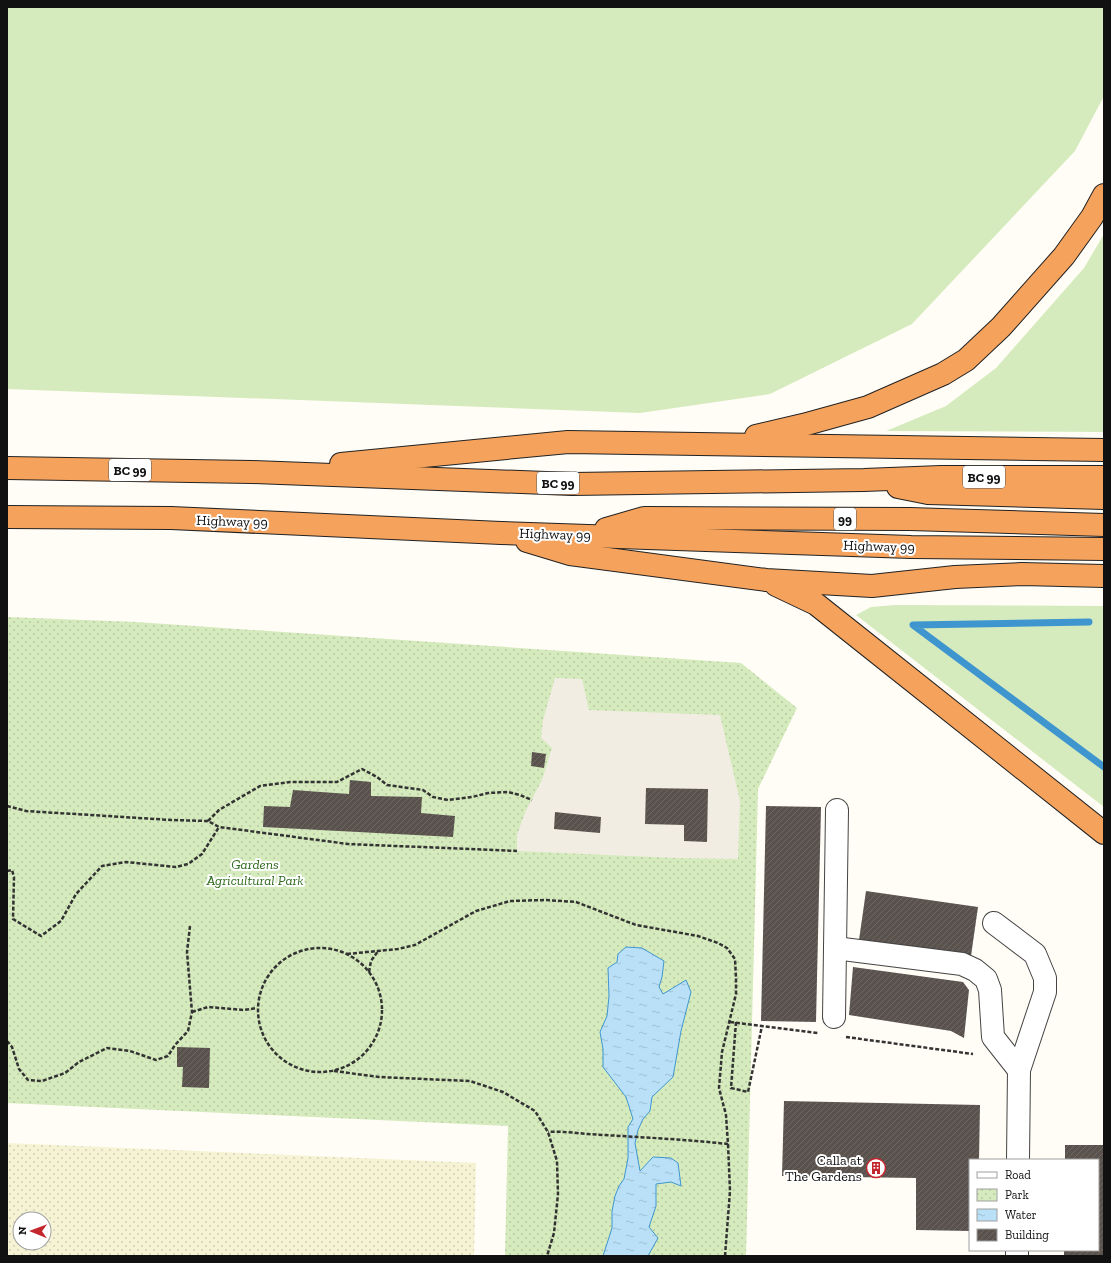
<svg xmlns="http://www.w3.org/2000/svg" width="1111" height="1263" font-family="'Zilla Slab',serif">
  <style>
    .farmland { fill: url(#farmland-dots); fill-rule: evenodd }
    .grass { fill: #d5ebbd }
    .park { fill: url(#park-dots) }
    .plaza { fill: #f1ede2 }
    .water { fill: url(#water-ripples); stroke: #3f96cf }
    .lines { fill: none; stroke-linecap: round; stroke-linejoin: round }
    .stream { stroke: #3f96cf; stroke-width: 7 }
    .building { fill: url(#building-hatch) }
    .minor-casing { stroke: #444; stroke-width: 24 }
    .highway-casing { stroke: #222; stroke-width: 24 }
    .path { stroke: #333; stroke-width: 2.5; stroke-dasharray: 4 2; stroke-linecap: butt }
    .minor { stroke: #fff; stroke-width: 22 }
    .highway { stroke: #f5a25d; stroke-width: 22 }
    .labels { text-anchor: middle; stroke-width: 4; stroke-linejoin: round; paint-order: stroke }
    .shield { fill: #fff; stroke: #585858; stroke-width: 1 }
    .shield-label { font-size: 13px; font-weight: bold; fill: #111 }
    .street-label { font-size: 14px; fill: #111; stroke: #fff }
    .park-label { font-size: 14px; font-style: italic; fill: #2f6b1f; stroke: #fff }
    .poi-label { font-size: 14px; fill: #111; stroke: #fff; text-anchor: end }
  </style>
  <defs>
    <pattern id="farmland-dots" width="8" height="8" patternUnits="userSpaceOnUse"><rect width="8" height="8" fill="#f6f3d4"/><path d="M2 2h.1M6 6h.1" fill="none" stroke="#d2cfb5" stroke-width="1.8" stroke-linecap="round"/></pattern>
    <pattern id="park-dots" width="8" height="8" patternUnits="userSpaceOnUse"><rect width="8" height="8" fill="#d5ebbd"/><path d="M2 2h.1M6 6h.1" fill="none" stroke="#b6c8a1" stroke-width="1.8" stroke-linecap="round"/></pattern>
    <pattern id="water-ripples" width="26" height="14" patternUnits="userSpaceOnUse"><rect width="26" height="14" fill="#b9e0f7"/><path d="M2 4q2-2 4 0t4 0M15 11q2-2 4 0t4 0" fill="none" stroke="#9ebfd3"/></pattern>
    <pattern id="building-hatch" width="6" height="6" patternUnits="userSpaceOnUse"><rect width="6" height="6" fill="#5a524d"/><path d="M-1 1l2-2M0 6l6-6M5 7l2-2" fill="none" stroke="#6d6662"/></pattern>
  </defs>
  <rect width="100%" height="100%" fill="#fffdf5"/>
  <path class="farmland" d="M 7,1143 L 476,1163 L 474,1256 L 7,1256 ZM 20,1219 L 44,1219 L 44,1243 L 20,1243 Z"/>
  <g class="grass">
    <polygon points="7,7 1104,7 1104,96 1075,151 912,324 770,394 640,413 7,389"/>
    <polygon points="1104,234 1104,432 886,431 946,406 996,368 1084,268"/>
    <polygon points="895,605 1104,606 1104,807 856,615 871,607"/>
  </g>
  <polygon class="park" points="7,617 136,622 741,663 797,708 758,789 746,1256 505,1256 508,1126 7,1103"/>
  <polygon class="plaza" points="555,678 582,679 589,710 720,715 740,801 738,859 676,858 517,851 517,835 526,810 542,780 552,748 541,738 543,720"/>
  <polygon class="water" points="626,947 642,948 664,961 662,977 659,987 663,994 686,980 691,992 681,1031 673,1077 652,1097 650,1111 643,1119 638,1130 635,1143 640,1171 653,1157 671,1158 678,1163 681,1186 671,1182 656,1184 656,1206 649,1227 658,1238 648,1256 603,1256 612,1228 612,1211 615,1196 619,1186 624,1179 628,1158 628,1127 633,1119 626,1097 603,1067 603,1049 600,1032 607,1016 609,996 608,968 617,962 618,954"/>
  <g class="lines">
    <polyline class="stream" points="1089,622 913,625 1104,767"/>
  </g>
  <g class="building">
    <polygon points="532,752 546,754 544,768 531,766"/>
    <polygon points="350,780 371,782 371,796 422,797 421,813 455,816 453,837 263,827 264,806 290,807 293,790 349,794"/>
    <polygon points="646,788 708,789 707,842 684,841 684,825 645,824"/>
    <polygon points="766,806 821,807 816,1022 761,1021"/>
    <polygon points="555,812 601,817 600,833 554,829"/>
    <polygon points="866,891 978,907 971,956 859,940"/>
    <polygon points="853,967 963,982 969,990 964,1038 951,1031 849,1015"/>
    <polygon points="177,1047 210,1048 209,1088 182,1087 183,1067 177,1067"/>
    <polygon points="784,1101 980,1105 979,1160 970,1160 970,1231 916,1230 916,1178 782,1176"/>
    <polygon points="1065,1145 1104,1145 1104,1256 1064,1256 1064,1250 1098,1250 1098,1160 1065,1160"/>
  </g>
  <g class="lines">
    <g class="minor-casing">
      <g id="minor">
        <polyline points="994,923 1035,954 1045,978 1045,992 1019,1070 1018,1160"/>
        <polyline points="835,948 962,964 975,970 986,979 990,990 993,1037 1019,1070"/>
        <polyline points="834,1017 837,810"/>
        <polyline points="1017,1256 1017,1250"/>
      </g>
    </g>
    <g class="highway-casing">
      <g id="highway">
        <polyline points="756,436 803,425 868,407 943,374 966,360 1001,327 1064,256 1092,217 1104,195"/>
        <polyline points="341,464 568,442 1104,450"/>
        <polyline points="7,468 252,472 572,484 864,480 941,477 1104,477"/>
        <polyline points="898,487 928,493 1104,498"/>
        <polyline points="7,517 171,518 501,533 911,547 1104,549"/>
        <polyline points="606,529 644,518 910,519 1104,525"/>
        <polyline points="527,541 570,554 766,580 872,586 955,577 1022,574 1104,576"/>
        <polyline points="776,585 816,604 1104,833"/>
      </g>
    </g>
    <g class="path">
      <polyline points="7,806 26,811 171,820 208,821 219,827 348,844 517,851"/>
      <polyline points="208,821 219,810 260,786 290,782 337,782 362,769 377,777 387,785 423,790 433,797 448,800 472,797 488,793 508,792 520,795 532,800"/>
      <polyline points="7,871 12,870 14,877 13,919 41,936 61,921 76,894 102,866 126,862 176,867 188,864 202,854 219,827"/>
      <circle cx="320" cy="1010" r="62"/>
      <path d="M 347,954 L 398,949 L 415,945 L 476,911 L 510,901 L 545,900 L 576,902 L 636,925 L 698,936 L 718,943 L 727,948 L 735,959 L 736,978 L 736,994 L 722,1052 L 719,1088 L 726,1115 L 728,1144 C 682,1139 635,1137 588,1134 C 575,1133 562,1131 548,1132"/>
      <polyline points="369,972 371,961 378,951"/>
      <polyline points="192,1012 208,1007 244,1010 257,1008"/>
      <polyline points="730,1022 818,1033"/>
      <polyline points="736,1022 731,1088 748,1092 762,1026"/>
      <polyline points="846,1037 973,1054"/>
      <polyline points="7,1041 12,1047 19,1069 28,1080 42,1081 65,1073 79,1062 107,1048 130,1051 156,1060 168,1056 175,1045 188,1031 192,1012 187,952 190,926"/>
      <polyline points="334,1071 379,1077 470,1081 503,1092 535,1111 548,1132 557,1161 558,1194 554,1233 547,1256"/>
      <polyline points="725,1256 730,1191 728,1144"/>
    </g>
    <use href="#minor" class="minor"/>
    <use href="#highway" class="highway"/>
  </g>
  <defs>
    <g id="building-ring" transform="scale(1)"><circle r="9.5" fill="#fff" stroke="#c4262e" stroke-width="1.5"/><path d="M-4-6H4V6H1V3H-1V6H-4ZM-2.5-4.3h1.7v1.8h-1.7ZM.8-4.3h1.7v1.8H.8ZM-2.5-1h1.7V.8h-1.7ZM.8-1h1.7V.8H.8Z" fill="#c4262e"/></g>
  </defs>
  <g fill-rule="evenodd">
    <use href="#building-ring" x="876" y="1168"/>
  </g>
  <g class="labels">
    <g class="shield">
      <rect x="109" y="459" width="42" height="22" rx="3"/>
      <rect x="963" y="466" width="42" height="22" rx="3"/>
      <rect x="537" y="472" width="42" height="22" rx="3"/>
      <rect x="834" y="508" width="22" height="22" rx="3"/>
    </g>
    <g class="shield-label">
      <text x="130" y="475">BC 99</text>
      <text x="984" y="482">BC 99</text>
      <text x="558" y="488">BC 99</text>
      <text x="845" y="524">99</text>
    </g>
    <g class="street-label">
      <text transform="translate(232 521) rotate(2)" y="5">Highway 99</text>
      <text transform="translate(555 534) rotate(2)" y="5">Highway 99</text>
      <text transform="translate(879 546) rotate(2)" y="5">Highway 99</text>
    </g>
    <g class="park-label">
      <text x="255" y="869">Gardens<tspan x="255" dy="16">Agricultural Park</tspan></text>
    </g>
    <g class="poi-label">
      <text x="862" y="1165">Calla at<tspan x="862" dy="16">The Gardens</tspan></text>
    </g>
  </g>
  <rect width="1111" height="1263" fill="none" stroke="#111111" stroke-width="16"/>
  <rect x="969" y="1159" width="130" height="92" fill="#ffffff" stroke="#a0a0a0"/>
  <rect x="977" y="1172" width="20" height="6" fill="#ffffff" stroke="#a0a0a0"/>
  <text x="1005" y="1179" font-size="12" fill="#111111">Road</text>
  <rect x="977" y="1189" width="20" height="12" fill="url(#park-dots)" stroke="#a0a0a0"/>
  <text x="1005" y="1199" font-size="12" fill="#111111">Park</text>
  <rect x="977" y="1209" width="20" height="12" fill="url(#water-ripples)" stroke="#a0a0a0"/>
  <text x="1005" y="1219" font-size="12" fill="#111111">Water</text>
  <rect x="977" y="1229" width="20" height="12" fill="url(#building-hatch)" stroke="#a0a0a0"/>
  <text x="1005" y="1239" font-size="12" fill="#111111">Building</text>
  <g transform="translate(32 1231) rotate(271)"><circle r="19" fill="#ffffff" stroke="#a0a0a0"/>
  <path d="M0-3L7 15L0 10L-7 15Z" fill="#c4262e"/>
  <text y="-6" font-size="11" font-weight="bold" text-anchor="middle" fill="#111111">N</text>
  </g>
</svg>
